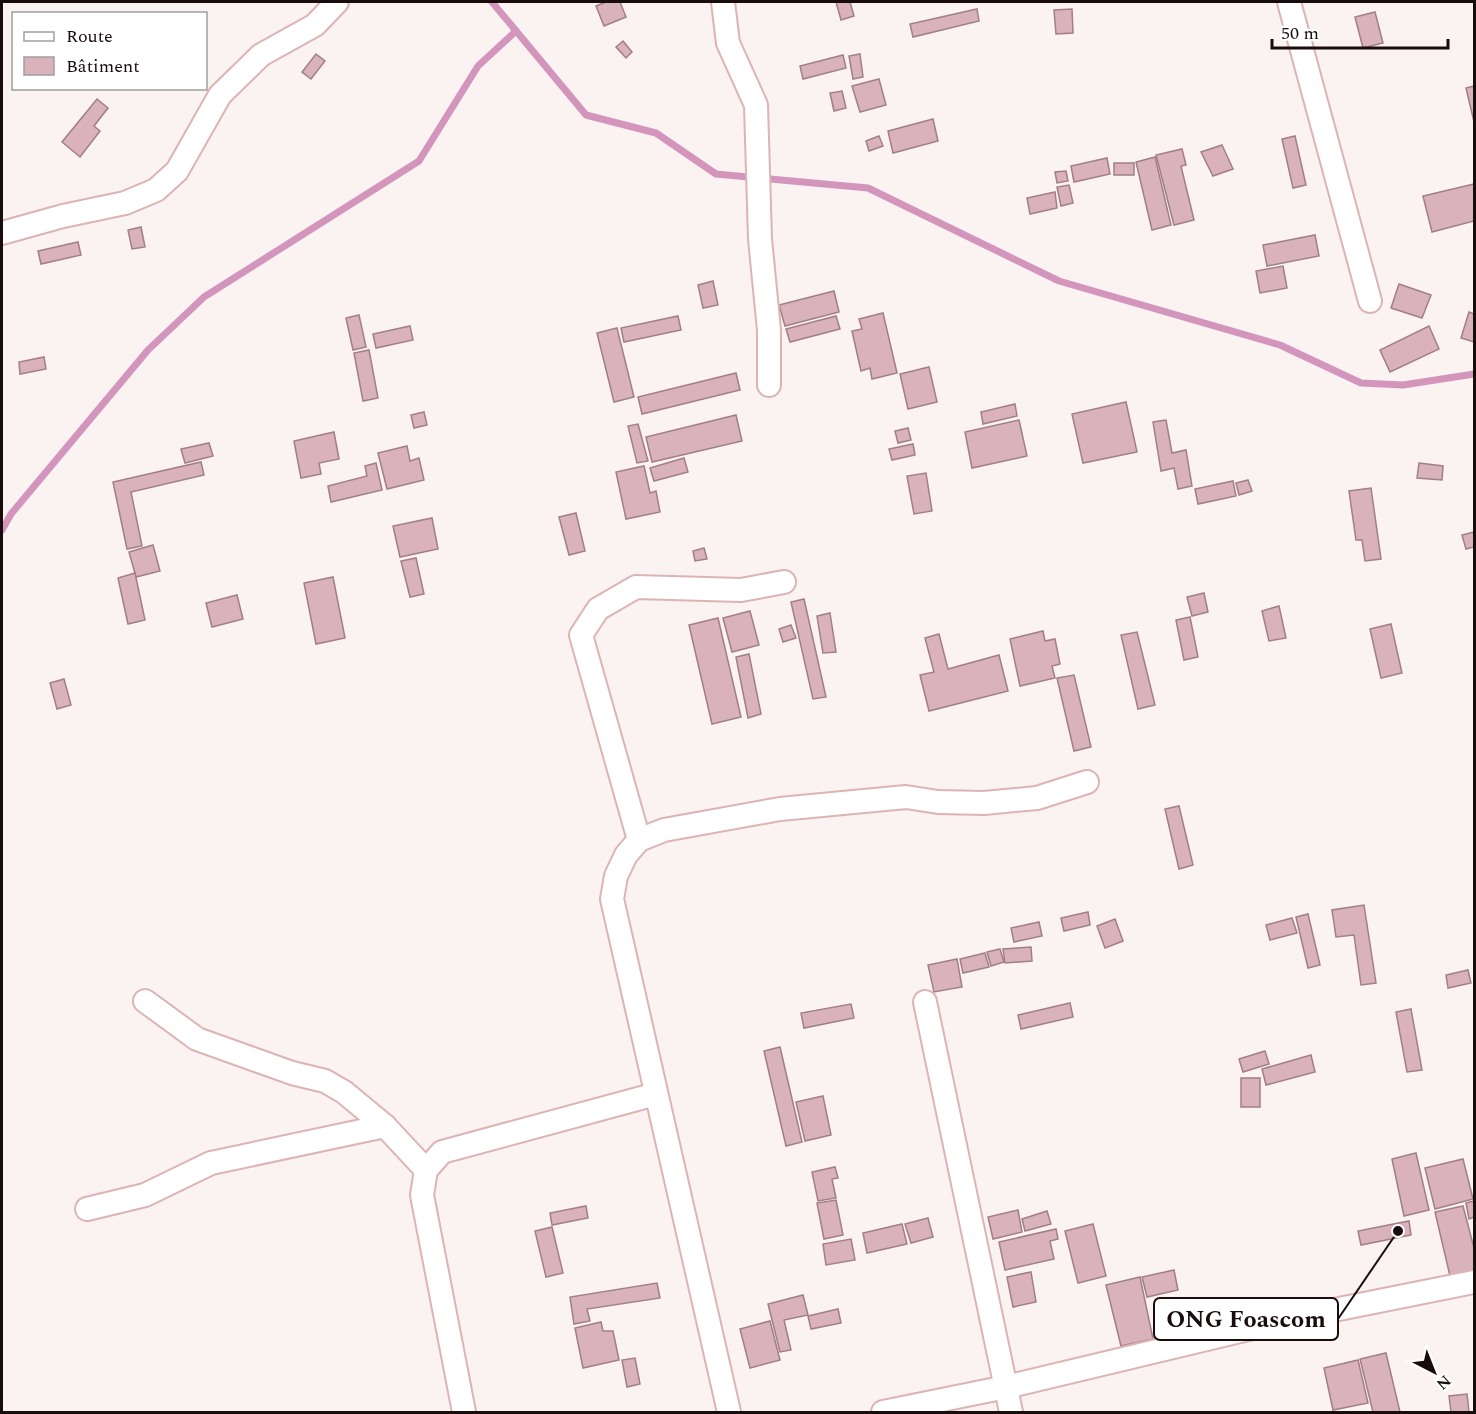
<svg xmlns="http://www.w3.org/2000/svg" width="1476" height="1414" font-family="Spectral,serif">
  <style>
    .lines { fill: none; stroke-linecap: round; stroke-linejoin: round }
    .stream { stroke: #d395bc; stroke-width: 7 }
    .building { fill: #d9b2bc; stroke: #a27e88; stroke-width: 1.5 }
    .street-casing { stroke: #dcb4b3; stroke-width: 26 }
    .street { stroke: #fff; stroke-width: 22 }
    .leader { fill: none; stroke: #190c0c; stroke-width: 2 }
    .callout-dot { fill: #190c0c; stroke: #fff; stroke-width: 2 }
    .callout { fill: #fff; stroke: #190c0c; stroke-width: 2 }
    .callout-label { font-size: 24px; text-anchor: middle; font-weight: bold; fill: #190c0c }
  </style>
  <rect width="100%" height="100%" fill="#fbf2f2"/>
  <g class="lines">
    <g class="stream">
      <polyline points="492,2 586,115 656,133 716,174 868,188 1059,281 1280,345 1361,383 1403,385 1474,374"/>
      <polyline points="2,530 11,514 148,350 204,297 419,161 478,66 516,31"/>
    </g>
  </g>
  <g class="building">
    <polygon points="606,2 620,2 626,17 604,26 596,6"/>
    <polygon points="836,2 850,2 854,16 841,20"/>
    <polygon points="977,9 979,21 913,37 910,24"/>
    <polygon points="1072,9 1073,33 1056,34 1054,10"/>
    <polygon points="1375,12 1383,43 1363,48 1355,17"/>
    <polygon points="623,41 632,52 626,58 616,47"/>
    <polygon points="316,54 325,61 311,79 302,72"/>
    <polygon points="860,54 863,77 853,79 849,56"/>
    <polygon points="843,55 846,68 803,79 800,66"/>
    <polygon points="879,79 886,105 860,112 852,86"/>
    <polygon points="1474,86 1474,122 1466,88"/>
    <polygon points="842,91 846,108 834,111 830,93"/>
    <polygon points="97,99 108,108 94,126 100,131 80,157 62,142"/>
    <polygon points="933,119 938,141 893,153 888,131"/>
    <polygon points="879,136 883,146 869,151 866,141"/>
    <polygon points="1295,136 1306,185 1293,188 1282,139"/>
    <polygon points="1222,145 1233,169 1213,176 1201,152"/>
    <polygon points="1182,149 1186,165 1181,166 1194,220 1174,225 1156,155"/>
    <polygon points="1155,157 1171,225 1152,230 1136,162"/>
    <polygon points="1107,158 1110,174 1074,182 1071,166"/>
    <rect x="1114" y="163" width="20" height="12"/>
    <polygon points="1066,171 1068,181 1057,183 1055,172"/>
    <polygon points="1474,184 1474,221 1432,232 1423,196"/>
    <polygon points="1069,185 1073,203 1061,206 1057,187"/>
    <polygon points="1055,192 1057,208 1030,214 1027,198"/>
    <polygon points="141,227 145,247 132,249 128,230"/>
    <polygon points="1315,235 1319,256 1267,266 1263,245"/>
    <polygon points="78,242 81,255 41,264 38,251"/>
    <polygon points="1283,266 1287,288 1260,293 1256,271"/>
    <polygon points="713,281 718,305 703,308 698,285"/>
    <polygon points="1399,284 1431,295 1422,318 1391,308"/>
    <polygon points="834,291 839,312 785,326 779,305"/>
    <polygon points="1469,312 1474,314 1474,342 1461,338"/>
    <polygon points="883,313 897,373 872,379 870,368 861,371 852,331 862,329 859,319"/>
    <polygon points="359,315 366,347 353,350 346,318"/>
    <polygon points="678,316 681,330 624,342 621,328"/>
    <polygon points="836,316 840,329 790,342 786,329"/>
    <polygon points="410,326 413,340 376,348 373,334"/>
    <polygon points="1429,326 1439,349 1390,372 1380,350"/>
    <polygon points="617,328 634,397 614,402 597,333"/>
    <polygon points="369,350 378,398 363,401 354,353"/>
    <polygon points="44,357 46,369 20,374 19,362"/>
    <polygon points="929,367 937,402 908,409 900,374"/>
    <polygon points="736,373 740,390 642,414 638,397"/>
    <polygon points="1126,402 1137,452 1083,463 1072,414"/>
    <polygon points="1015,404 1017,416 983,424 981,412"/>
    <polygon points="424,412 427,425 414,428 411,415"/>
    <polygon points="736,415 742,441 652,462 646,437"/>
    <polygon points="1019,420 1027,456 972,468 965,432"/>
    <polygon points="1166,420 1172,453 1186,450 1192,486 1178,489 1174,468 1161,471 1153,422"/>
    <polygon points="638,424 648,461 637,463 628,426"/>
    <polygon points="908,428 911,440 898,443 895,431"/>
    <polygon points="334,432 339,459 319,463 321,474 301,478 294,441"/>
    <polygon points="209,443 213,456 185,463 181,449"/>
    <polygon points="913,444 915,455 892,460 889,449"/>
    <polygon points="407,446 410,461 419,458 424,480 387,489 378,453"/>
    <polygon points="684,458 688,472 654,481 650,468"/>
    <polygon points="201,462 204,475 131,492 142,546 127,549 113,482"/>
    <polygon points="376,463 382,490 331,502 328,486 367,476 365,466"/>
    <polygon points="1419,463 1443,466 1442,480 1417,478"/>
    <polygon points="644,466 650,493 656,491 660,512 626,519 616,472"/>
    <polygon points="926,473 932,511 914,514 907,476"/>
    <polygon points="1248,480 1252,491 1239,495 1236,483"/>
    <polygon points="1233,481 1236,496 1198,504 1195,489"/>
    <polygon points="1371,488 1381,559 1365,561 1362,540 1356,540 1349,491"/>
    <polygon points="576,513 585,551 569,555 559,517"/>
    <polygon points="432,518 438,549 400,557 393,526"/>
    <polygon points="1474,532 1474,547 1466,549 1462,535"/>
    <polygon points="153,545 160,571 136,577 129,552"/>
    <polygon points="704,548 707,559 695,561 693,551"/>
    <polygon points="416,558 424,594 410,597 401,561"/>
    <polygon points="135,573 145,620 128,624 118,578"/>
    <polygon points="333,577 345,638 316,644 304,583"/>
    <polygon points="1204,593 1208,612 1192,616 1187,597"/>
    <polygon points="237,595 243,619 212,627 206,603"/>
    <polygon points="804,599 826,697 813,699 791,602"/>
    <polygon points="1279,606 1286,638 1269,641 1262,611"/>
    <polygon points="750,611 759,645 732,652 723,618"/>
    <polygon points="830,613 836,652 823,653 817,616"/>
    <polygon points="1190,617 1198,657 1184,660 1176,620"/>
    <polygon points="718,618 741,717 712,724 689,625"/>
    <polygon points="1391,624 1402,673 1381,678 1370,629"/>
    <polygon points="791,625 796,638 783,642 779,629"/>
    <polygon points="1043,631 1045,641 1055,639 1060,664 1052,666 1055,678 1020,686 1010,639"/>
    <polygon points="1137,632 1155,705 1138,709 1121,635"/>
    <polygon points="939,634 948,669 999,655 1008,691 929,711 920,675 934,672 925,638"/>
    <polygon points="749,654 761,714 748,718 736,657"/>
    <polygon points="1074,675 1091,747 1074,751 1057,678"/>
    <polygon points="64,679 71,705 57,709 50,683"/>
    <polygon points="1179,806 1193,865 1179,869 1165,809"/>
    <polygon points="1364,905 1376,983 1361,985 1354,935 1336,937 1332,910"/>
    <polygon points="1088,912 1090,925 1064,931 1061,918"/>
    <polygon points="1308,914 1320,965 1308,968 1296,917"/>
    <polygon points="1292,918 1297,933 1270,940 1266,925"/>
    <polygon points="1115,919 1123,941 1105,948 1097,926"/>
    <polygon points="1039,922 1042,936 1014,942 1011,928"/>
    <polygon points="1031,947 1032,961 1005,963 1003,949"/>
    <polygon points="1000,949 1004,962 991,966 987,952"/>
    <polygon points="985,953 989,967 963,973 960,959"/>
    <polygon points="957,959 962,987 934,992 928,965"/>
    <polygon points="1468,970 1471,983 1448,988 1446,975"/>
    <polygon points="1070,1003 1073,1017 1021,1029 1018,1015"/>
    <polygon points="851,1004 854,1018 804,1028 801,1013"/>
    <polygon points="1411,1009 1422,1070 1407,1072 1396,1012"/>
    <polygon points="780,1047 802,1142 786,1146 764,1051"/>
    <polygon points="1265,1051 1269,1064 1243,1072 1239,1059"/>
    <polygon points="1311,1055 1315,1072 1266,1085 1262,1069"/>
    <rect x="1241" y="1078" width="19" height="29"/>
    <polygon points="823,1096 831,1135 805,1141 796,1102"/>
    <polygon points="1416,1153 1429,1210 1404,1216 1392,1159"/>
    <polygon points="1463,1159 1473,1199 1435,1209 1425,1168"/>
    <polygon points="835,1167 838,1178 832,1179 836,1198 818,1201 812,1172"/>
    <polygon points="836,1200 843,1235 824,1239 817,1203"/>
    <polygon points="1474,1201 1474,1217 1469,1219 1466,1203"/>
    <polygon points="586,1206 588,1218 552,1225 550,1213"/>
    <polygon points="1463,1206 1474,1248 1474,1270 1450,1276 1435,1212"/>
    <polygon points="1018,1210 1022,1232 993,1239 988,1217"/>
    <polygon points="1047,1211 1051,1224 1025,1231 1022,1219"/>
    <polygon points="928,1218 933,1237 911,1243 905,1224"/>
    <polygon points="1409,1221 1411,1235 1361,1245 1358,1231"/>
    <polygon points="902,1224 907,1244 867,1253 863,1233"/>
    <polygon points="1093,1224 1106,1276 1078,1283 1065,1231"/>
    <polygon points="552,1227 563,1273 546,1277 535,1231"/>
    <polygon points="1056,1229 1058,1239 1050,1241 1054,1259 1005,1270 999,1242"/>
    <polygon points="851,1239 855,1260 826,1265 823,1244"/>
    <polygon points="1174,1270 1178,1290 1147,1297 1142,1277"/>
    <polygon points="1031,1272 1036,1302 1013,1307 1007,1277"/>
    <polygon points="1140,1277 1153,1339 1121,1346 1106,1285"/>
    <polygon points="657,1283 660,1298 587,1309 590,1321 574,1324 570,1297"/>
    <polygon points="803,1295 808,1315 784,1320 791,1350 780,1352 768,1304"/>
    <polygon points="838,1309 841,1323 811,1329 808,1316"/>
    <polygon points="770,1321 780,1360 750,1368 740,1329"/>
    <polygon points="601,1322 603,1331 613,1331 619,1360 583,1368 575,1328"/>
    <polygon points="1386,1353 1400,1412 1373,1412 1360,1359"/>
    <polygon points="635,1358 640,1384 627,1387 622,1360"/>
    <polygon points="1358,1360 1368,1403 1333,1410 1324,1368"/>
    <polygon points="1467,1394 1469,1412 1451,1412 1449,1396"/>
  </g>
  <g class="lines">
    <g class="street-casing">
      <g id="street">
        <polyline points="723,2 728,43 756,105 760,239 769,330 769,385"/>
        <polyline points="1289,2 1370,301"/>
        <polyline points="2,233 63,216 125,203 156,190 177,171 220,95 261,55 315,25 337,2"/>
        <polyline points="639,840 581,635 598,609 636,587 741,590 784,582"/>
        <polyline points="145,1001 197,1039 292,1073 325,1081 344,1092 385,1126 426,1170"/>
        <polyline points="925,1002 1011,1412"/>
        <polyline points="87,1209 145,1195 211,1163 385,1126"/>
        <polyline points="464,1412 422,1195 426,1170 442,1152 656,1094"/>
        <polyline points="729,1412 612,899 616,876 626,855 639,840 664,830 780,809 906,797 938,802 984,803 1037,798 1087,782"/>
        <polyline points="883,1412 1006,1387 1299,1317 1474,1282"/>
      </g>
    </g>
    <use href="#street" class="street"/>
  </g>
  <path class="leader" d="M1398 1231L1338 1319"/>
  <circle class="callout-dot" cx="1398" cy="1231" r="6"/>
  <rect class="callout" x="1154" y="1298" width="184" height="42" rx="6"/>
  <g class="callout-label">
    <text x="1246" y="1327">ONG Foascom</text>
  </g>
  <rect width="1476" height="1414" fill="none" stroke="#190c0c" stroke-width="6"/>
  <rect x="12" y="12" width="195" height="78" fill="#ffffff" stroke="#a39e9e" stroke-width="1.5"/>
  <rect x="24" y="32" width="30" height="9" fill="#ffffff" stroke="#a39e9e" stroke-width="1.5"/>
  <text x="66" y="42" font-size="18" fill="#190c0c">Route</text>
  <rect x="24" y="57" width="30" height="18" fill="#d9b2bc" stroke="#a39e9e" stroke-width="1.5"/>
  <text x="66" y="72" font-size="18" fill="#190c0c">Bâtiment</text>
  <g transform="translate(1434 1372) rotate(138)" stroke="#ffffff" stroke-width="4.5" paint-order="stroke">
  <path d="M0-4.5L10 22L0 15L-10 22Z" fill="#190c0c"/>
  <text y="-9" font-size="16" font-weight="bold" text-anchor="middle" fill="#190c0c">N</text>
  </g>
  <path d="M1272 39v9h176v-9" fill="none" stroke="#190c0c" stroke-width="3"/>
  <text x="1281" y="39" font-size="18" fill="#190c0c" stroke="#ffffff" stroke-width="4.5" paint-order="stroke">50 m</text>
</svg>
